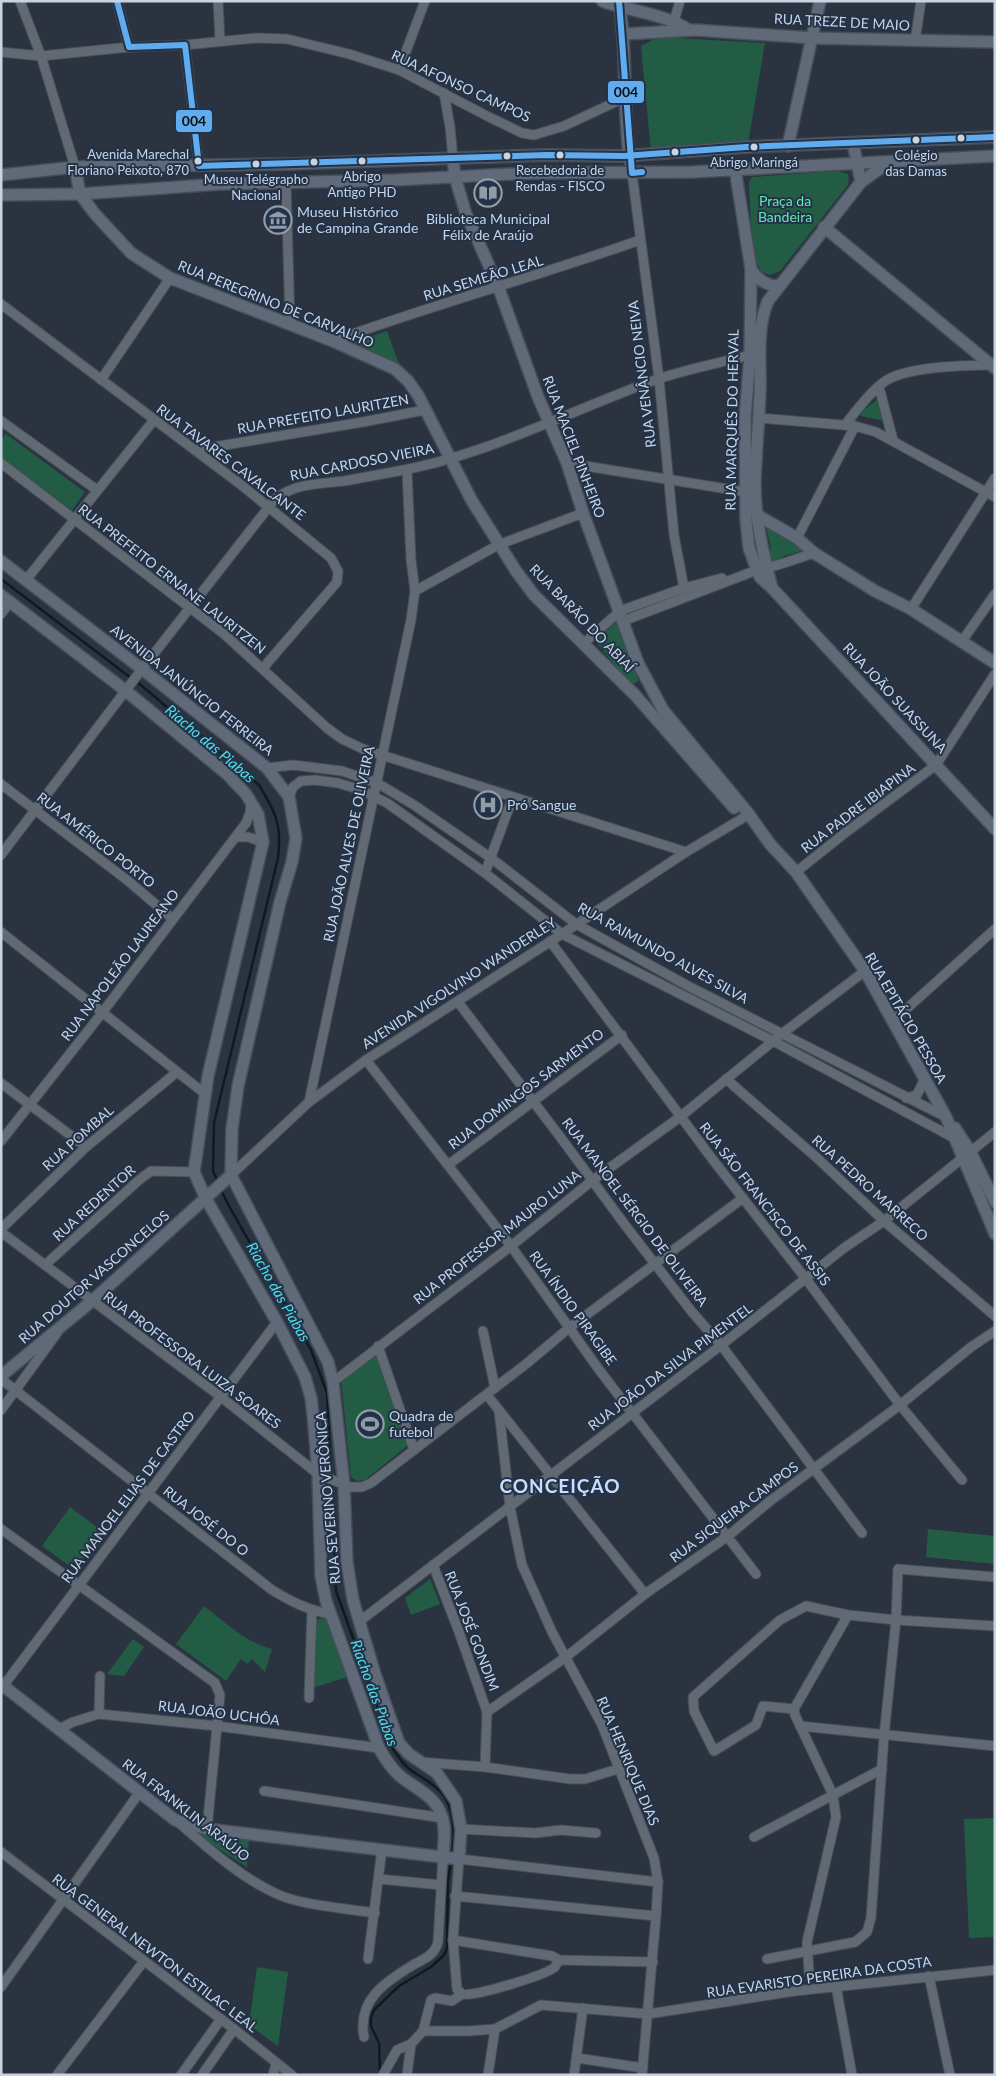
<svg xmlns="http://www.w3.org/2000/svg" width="996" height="2076" font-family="Lato,sans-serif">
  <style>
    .green { fill: #225c45 }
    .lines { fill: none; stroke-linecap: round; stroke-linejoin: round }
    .stream { stroke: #0b1c1e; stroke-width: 2.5 }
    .minor-casing { stroke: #464e58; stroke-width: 11 }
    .major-casing { stroke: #464e58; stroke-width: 14 }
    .minor { stroke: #616973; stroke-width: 9 }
    .major { stroke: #606977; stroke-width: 11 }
    .bus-1-casing { stroke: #223249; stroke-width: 10 }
    .bus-1 { stroke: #60acee; stroke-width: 6 }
    .bus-dot { fill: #c9d4e2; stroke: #223249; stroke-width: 2 }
    .labels { text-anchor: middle; stroke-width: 4; stroke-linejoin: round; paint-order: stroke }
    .bus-label { font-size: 13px; fill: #c9d4e2; stroke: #223249 }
    .street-label { font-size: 14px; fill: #c9d4e2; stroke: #223249 }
    .park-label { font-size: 14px; fill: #60ebae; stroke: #223249 }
    .poi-label { font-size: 14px; fill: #c9d4e2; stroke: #223249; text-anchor: start }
    .water-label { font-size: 15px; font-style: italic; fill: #50dee3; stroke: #223249 }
    .district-label { font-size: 19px; font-weight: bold; letter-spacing: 1px; fill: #c9defc; stroke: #223249 }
    .line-badge { stroke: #223249; stroke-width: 2 }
    .pale-badge-label { font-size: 14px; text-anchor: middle; font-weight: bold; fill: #111 }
  </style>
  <rect width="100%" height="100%" fill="#2b3340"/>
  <g class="green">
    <polygon points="658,37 765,43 748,144 651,152 641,46"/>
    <polygon points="838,171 848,174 849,179 848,185 780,271 770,275 762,272 753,256 749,191 749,182 752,177"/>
    <polygon points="387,331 399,364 353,343"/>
    <polygon points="878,399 884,421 861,416 860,413"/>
    <polygon points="6,434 85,492 72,510 1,458 1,440"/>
    <polygon points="766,527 805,550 784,556 773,564 768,559 771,547"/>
    <polygon points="615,623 621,624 638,674 638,681 634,684 627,681 597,643 599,637"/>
    <polygon points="376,1354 407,1446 365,1480 357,1481 351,1477 341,1380"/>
    <polygon points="70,1507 102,1531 75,1570 42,1546"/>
    <polygon points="928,1529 995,1536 995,1564 926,1557"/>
    <polygon points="430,1579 440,1604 411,1615 405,1598"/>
    <path d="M 204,1606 C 226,1623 245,1642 272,1649 L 265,1672 L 252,1659 L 247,1664 L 241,1659 L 226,1681 L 176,1644 Z"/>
    <polygon points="328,1617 350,1676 313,1688 315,1620"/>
    <polygon points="133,1639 144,1647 124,1676 107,1674"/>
    <polygon points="995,1818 995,1937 969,1938 964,1819"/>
    <polygon points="198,1831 249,1838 247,1867 197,1835"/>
    <polygon points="257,1967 288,1972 278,2046 249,2025"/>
  </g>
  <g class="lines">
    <g class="stream">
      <polyline points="1,579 131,678"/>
      <path d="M 136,681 L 259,785 C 276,813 282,825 278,858 L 214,1123 L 213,1171 L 218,1182"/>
      <polyline points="221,1190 229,1206 311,1350 327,1393 331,1478"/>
      <path d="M 331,1483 L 336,1591 L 393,1749 C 397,1755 402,1763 408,1768 C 418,1776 430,1781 440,1791 C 455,1807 455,1835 452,1855"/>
      <polyline points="380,2075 379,2043 371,2026 371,2017 374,2010 399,1986 431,1967 444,1955 447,1948 448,1881 451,1861"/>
    </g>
    <g class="minor-casing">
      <g id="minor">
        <polyline points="20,1 41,56 75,167"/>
        <polyline points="117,1 129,47"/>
        <polyline points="218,1 220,40"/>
        <polyline points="674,21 680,1"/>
        <polyline points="915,41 921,1"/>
        <polyline points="185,45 199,166"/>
        <polyline points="1,52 41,56 129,47 185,45 257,38 287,39 349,54 399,70 487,116 522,133 534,135 564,126 626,97"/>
        <polyline points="399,70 425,1"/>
        <polyline points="444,93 450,127 453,159"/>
        <polyline points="632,173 659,379 674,535 684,588"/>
        <polyline points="286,182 290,324"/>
        <polyline points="1,304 240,484 331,558 338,571 337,582 263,668"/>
        <path d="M 333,341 C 434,304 539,276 640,240"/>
        <polyline points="101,380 170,278"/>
        <polyline points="879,387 893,440"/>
        <polyline points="759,418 855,426 876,432 995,497"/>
        <polyline points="1,421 97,490"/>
        <path d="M 845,425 C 855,412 873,388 887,380 C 911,366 962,366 990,365"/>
        <polyline points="195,450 363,422 425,410"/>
        <polyline points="1,463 224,634 327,728 342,739 363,749 686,852"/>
        <polyline points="567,463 746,492"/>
        <polyline points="797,538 855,426"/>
        <polyline points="26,580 154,420"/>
        <polyline points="415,591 498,545 583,513"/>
        <polyline points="911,609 995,478"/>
        <polyline points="1,614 10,602"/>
        <polyline points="623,621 757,570 778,565 814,553"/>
        <polyline points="962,641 995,594"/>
        <polyline points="583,644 620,611 684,588 722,578"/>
        <polyline points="267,768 293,765 342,771 377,783 414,805 491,858 576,924 690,987 946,1117"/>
        <polyline points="1,784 127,880 173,919"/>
        <polyline points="289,797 293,787 301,781 315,780 338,783 361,790 387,803 485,873 562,934 773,1041 954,1138"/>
        <polyline points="236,837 248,837 263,842"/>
        <path d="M 1,855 L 142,669 L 275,499 C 296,483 319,484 344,481 C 360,478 376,475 393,472 C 486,456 569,411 658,379 C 687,369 719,363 750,355"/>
        <polyline points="796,872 845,833 936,765 995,674"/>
        <polyline points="485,873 513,797"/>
        <polyline points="1,932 204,1093"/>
        <polyline points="550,941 713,1160 806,1279 900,1405 962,1480"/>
        <polyline points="458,1002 564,1142 625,1225 692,1312 721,1345 862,1533"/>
        <polyline points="893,1021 995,929"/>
        <polyline points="366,1060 511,1246 600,1371 756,1574"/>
        <polyline points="726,1079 816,1157 884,1221 995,1316"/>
        <polyline points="1,1083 86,1147"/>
        <polyline points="906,1098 917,1095 924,1080"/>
        <polyline points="309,1102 411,620 415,591 411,560 407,470"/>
        <polyline points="1,1141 102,1013 246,823 250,813 251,802"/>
        <polyline points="448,1165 622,1035"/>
        <polyline points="231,1175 309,1102 366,1060 562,934 686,852 743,818"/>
        <polyline points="1,1229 86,1147 177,1072"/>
        <polyline points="1,1232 221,1397 318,1474 350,1487 362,1487 371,1483 526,1364 569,1328 743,1198"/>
        <polyline points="45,1265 139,1180 151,1171 194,1172"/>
        <polyline points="483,1331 495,1388"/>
        <polyline points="378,1346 414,1450"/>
        <path d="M 1,1379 L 272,1590 C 292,1602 308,1610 330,1614"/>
        <polyline points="333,1382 511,1246 593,1180 680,1117 783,1033 865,971"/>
        <polyline points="487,1395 645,1594"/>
        <polyline points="1,1410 57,1333"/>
        <polyline points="499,1411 510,1507 522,1565 552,1632 602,1725 654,1858 658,1882 656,1916 642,2075"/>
        <polyline points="1,1529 215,1683 220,1695 207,1829"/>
        <polyline points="433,1565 459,1632 487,1712 485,1767"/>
        <polyline points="360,1621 724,1343 844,1248 884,1221 995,1132"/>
        <polyline points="1,1689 277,1322"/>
        <polyline points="309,1698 312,1610"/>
        <polyline points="794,1709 763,1706 756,1725 714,1751 694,1711 693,1697 780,1620 806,1606 848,1615 896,1620 995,1626"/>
        <polyline points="487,1712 566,1657 645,1594 728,1536 770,1501 900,1405 971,1347 995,1331"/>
        <polyline points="99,1714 100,1676"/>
        <polyline points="800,1726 995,1746"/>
        <polyline points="59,1729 73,1722 99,1714 217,1726 379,1748"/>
        <polyline points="420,1762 485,1767 570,1779 585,1779 618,1769"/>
        <polyline points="264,1791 443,1818"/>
        <path d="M 178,1822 C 208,1848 241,1878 277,1894 C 303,1906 346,1908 375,1913"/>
        <polyline points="461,1829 535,1833 561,1830 596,1833"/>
        <polyline points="754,1837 882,1769"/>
        <polyline points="1,1852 234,2029 292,2075"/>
        <polyline points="379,1879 441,1885"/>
        <polyline points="455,1896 656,1916"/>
        <polyline points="453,1940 552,1956 559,1960 653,1962"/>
        <polyline points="368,1959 382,1849"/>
        <polyline points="767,1959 855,1942 867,1932 871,1918 884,1736 896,1620 898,1569 995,1577"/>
        <polyline points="809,1973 807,1942 836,1817 833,1795 795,1715 794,1709 848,1615"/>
        <polyline points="929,1976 950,2075"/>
        <polyline points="836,1986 852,2075"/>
        <polyline points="1,1987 139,1793"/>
        <polyline points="462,1994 457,1989 453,1940 459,1859 658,1882"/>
        <path d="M 462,1994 C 474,1997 546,1975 555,1967 C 555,1966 559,1961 559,1960"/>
        <polyline points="423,2031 468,2031 495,2029 541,2005 648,2014 795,1991 995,1970"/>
        <path d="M 364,2037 C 357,2000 385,1982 413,1965 C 424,1959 435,1955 438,1942 L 443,1856"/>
        <polyline points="577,2058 643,2068"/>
        <polyline points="57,2075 144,1961"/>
        <polyline points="181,2075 221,2019"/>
        <polyline points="202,2075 234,2029"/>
        <polyline points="273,2075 276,2064"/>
        <polyline points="383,2075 397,2050 411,2044"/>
        <polyline points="407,2075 411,2044 423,2031 431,2000 435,1998 452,2001 462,1994"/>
        <polyline points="488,2075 495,2029"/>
        <polyline points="574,2075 583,2008"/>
      </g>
    </g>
    <g class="major-casing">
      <g id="major">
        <path d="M 602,1 C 631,12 663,13 689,30"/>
        <path d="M 619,1 C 628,54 622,109 630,161"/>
        <polyline points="624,34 695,30 813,38 995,42"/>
        <polyline points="853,143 861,182"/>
        <polyline points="788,146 820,1"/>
        <polyline points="453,159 455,177 466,214 498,286 538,397 567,463 583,513 638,663 663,710 748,813 770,844 796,872 865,971 946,1117 995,1234"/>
        <polyline points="75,167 80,194 95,214 131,253 170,278 333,341 395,369 408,381 418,395 472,501 516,571 534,595 635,695 734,808"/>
        <path d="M 735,169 L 751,269 C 757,279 765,285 777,286 L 782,283"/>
        <polyline points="1,175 75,167 290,164 547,155 624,156 746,147 995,137"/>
        <polyline points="1,195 80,194 220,184 395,180 531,173 692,172 995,156"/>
        <polyline points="824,227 995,368"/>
        <polyline points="751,269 750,355 745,418 746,520 749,548 757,570 760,577 772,588 995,829"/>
        <polyline points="757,515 797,538 814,553 875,591 911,609 995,663"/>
        <polyline points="1,561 142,669 267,768 289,797 296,838 292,862 280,902 238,1086 232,1129 231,1175 328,1362 333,1382 344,1485 347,1562 353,1600 375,1674 399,1743 409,1754 437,1773 456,1801 461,1829 459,1859 207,1829 175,1820 1,1684"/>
        <path d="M 772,588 C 763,553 755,519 755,483 C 756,452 759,422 760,391 C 761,362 756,329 768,301 L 861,182 L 889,162"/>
        <path d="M 1,595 L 126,691 L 227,774 L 246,794 L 258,814 L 263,842 L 208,1076 L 194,1172 L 206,1199 L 277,1322 L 305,1377 L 311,1398 L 313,1415 L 318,1474 L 321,1576 L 326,1601 L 379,1748 C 385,1759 391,1768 400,1776 C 416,1789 436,1796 442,1817 C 446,1829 444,1843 443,1856"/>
        <polyline points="955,1128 970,1151 995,1202"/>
        <polyline points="1,1376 92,1301 231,1175"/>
      </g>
    </g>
    <use href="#minor" class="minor"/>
    <use href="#major" class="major"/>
    <g class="bus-1-casing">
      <g id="bus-1">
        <polyline points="117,1 129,47 185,45 199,166 547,155 624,156 746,147 995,137"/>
        <polyline points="619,1 632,173 642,172"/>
      </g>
    </g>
    <use href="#bus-1" class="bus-1"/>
  </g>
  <defs>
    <g id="library-ring" transform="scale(1.4375)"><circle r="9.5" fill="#223249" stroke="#929ca9" stroke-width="1.5"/><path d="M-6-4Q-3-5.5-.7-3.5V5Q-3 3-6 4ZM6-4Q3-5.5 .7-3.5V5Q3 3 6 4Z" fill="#929ca9"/></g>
    <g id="museum-ring" transform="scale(1.4375)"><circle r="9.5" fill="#223249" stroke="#929ca9" stroke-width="1.5"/><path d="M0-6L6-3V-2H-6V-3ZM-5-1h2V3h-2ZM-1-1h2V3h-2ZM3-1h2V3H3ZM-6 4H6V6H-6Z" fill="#929ca9"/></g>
    <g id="hospital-ring" transform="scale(1.4375)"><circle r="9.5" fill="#223249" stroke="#929ca9" stroke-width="1.5"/><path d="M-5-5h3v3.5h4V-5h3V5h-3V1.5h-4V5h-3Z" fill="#929ca9"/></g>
    <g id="stadium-ring" transform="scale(1.4375)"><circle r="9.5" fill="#223249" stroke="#929ca9" stroke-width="1.5"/><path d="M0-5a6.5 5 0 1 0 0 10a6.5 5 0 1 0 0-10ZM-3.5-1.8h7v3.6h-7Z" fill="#929ca9"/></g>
  </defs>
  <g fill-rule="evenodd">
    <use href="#library-ring" x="488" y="193"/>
    <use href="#museum-ring" x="278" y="220"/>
    <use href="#hospital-ring" x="488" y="805"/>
    <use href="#stadium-ring" x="370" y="1424"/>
  </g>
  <g class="bus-dot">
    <circle cx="961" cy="138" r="4.5"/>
    <circle cx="916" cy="140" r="4.5"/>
    <circle cx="754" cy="147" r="4.5"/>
    <circle cx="675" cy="152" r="4.5"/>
    <circle cx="560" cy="155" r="4.5"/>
    <circle cx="507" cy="156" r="4.5"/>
    <circle cx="198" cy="161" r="4.5"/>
    <circle cx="362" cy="161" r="4.5"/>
    <circle cx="314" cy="162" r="4.5"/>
    <circle cx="256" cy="164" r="4.5"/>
  </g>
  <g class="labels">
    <g class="bus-label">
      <text x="189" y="159" text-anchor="end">Avenida Marechal<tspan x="189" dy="16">Floriano Peixoto, 870</tspan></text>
      <text x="916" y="160">Colégio<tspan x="916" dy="16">das Damas</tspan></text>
      <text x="754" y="167">Abrigo Maringá</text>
      <text x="560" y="175">Recebedoria de<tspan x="560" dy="16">Rendas - FISCO</tspan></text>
      <text x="362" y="181">Abrigo<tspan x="362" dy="16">Antigo PHD</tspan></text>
      <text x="256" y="184">Museu Telégrapho<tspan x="256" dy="16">Nacional</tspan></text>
    </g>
    <g class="street-label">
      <text transform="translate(842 22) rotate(3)" y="5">RUA TREZE DE MAIO</text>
      <text transform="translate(461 86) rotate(25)" y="5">RUA AFONSO CAMPOS</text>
      <text transform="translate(483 278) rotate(-17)" y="5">RUA SEMEÃO LEAL</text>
      <text transform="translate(276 304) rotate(22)" y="5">RUA PEREGRINO DE CARVALHO</text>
      <text transform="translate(642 374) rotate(-97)" y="5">RUA VENÂNCIO NEIVA</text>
      <text transform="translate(323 414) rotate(-10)" y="5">RUA PREFEITO LAURITZEN</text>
      <text transform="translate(732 420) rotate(-89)" y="5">RUA MARQUÊS DO HERVAL</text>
      <text transform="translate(574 447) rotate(69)" y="5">RUA MACIEL PINHEIRO</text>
      <text transform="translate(231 462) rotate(37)" y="5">RUA TAVARES CAVALCANTE</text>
      <text transform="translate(362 462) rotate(-11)" y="5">RUA CARDOSO VIEIRA</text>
      <text transform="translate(172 579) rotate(38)" y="5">RUA PREFEITO ERNANE LAURITZEN</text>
      <text transform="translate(582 618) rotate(46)" y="5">RUA BARÃO DO ABIAÍ</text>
      <text transform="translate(192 690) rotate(38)" y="5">AVENIDA JANÚNCIO FERREIRA</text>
      <text transform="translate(895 698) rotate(47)" y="5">RUA JOÃO SUASSUNA</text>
      <text transform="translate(858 808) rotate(-37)" y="5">RUA PADRE IBIAPINA</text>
      <text transform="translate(96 840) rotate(38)" y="5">RUA AMÉRICO PORTO</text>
      <text transform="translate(349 844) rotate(-78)" y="5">RUA JOÃO ALVES DE OLIVEIRA</text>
      <text transform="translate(663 953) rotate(29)" y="5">RUA RAIMUNDO ALVES SILVA</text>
      <text transform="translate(120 965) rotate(-53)" y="5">RUA NAPOLEÃO LAUREANO</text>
      <text transform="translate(459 983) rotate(-33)" y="5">AVENIDA VIGOLVINO WANDERLEY</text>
      <text transform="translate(906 1018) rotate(60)" y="5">RUA EPITÁCIO PESSOA</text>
      <text transform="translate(526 1089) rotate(-37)" y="5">RUA DOMINGOS SARMENTO</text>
      <text transform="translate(78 1138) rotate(-42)" y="5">RUA POMBAL</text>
      <text transform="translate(870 1188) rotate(42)" y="5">RUA PEDRO MARRECO</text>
      <text transform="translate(94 1203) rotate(-42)" y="5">RUA REDENTOR</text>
      <text transform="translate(765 1204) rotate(52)" y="5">RUA SÃO FRANCISCO DE ASSIS</text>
      <text transform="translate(635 1212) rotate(53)" y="5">RUA MANOEL SÉRGIO DE OLIVEIRA</text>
      <text transform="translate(497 1237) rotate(-38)" y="5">RUA PROFESSOR MAURO LUNA</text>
      <text transform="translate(94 1277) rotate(-41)" y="5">RUA DOUTOR VASCONCELOS</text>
      <text transform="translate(573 1308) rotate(54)" y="5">RUA ÍNDIO PIRAGIBE</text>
      <text transform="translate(192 1360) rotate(37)" y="5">RUA PROFESSORA LUIZA SOARES</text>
      <text transform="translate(670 1367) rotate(-37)" y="5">RUA JOÃO DA SILVA PIMENTEL</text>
      <text transform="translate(128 1497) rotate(-53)" y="5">RUA MANOEL ELIAS DE CASTRO</text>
      <text transform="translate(328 1498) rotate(-95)" y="5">RUA SEVERINO VERÔNICA</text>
      <text transform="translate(734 1512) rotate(-37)" y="5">RUA SIQUEIRA CAMPOS</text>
      <text transform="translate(206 1521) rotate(38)" y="5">RUA JOSÉ DO O</text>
      <text transform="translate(472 1631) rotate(69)" y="5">RUA JOSÉ GONDIM</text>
      <text transform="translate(219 1713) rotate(7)" y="5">RUA JOÃO UCHÔA</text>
      <text transform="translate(628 1761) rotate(67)" y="5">RUA HENRIQUE DIAS</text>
      <text transform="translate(186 1810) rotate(38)" y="5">RUA FRANKLIN ARAÚJO</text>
      <text transform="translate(155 1953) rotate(37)" y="5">RUA GENERAL NEWTON ESTILAC LEAL</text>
      <text transform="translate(819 1977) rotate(-8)" y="5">RUA EVARISTO PEREIRA DA COSTA</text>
    </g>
    <g class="park-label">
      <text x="785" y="206">Praça da<tspan x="785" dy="16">Bandeira</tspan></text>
    </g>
    <g class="poi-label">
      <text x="297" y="217">Museu Histórico<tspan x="297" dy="16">de Campina Grande</tspan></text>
      <text x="488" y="224" text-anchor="middle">Biblioteca Municipal<tspan x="488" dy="16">Félix de Araújo</tspan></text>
      <text x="507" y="810">Pró Sangue</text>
      <text x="389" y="1421">Quadra de<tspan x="389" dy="16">futebol</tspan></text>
    </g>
    <g class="water-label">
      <text transform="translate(210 744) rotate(40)" y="5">Riacho das Piabas</text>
      <text transform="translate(278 1292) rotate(60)" y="5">Riacho das Piabas</text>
      <text transform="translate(374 1693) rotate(70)" y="5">Riacho das Piabas</text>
    </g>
    <g class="district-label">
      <text x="560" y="1493">CONCEIÇÃO</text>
    </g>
  </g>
  <g class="line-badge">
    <rect x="607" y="80" width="38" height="24" rx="5" fill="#60acee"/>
    <rect x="175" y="109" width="38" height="24" rx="5" fill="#60acee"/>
  </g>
  <g class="pale-badge-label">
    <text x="626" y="97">004</text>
    <text x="194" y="126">004</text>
  </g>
  <rect width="996" height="2076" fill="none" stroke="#c9d4e2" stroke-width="5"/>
</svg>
